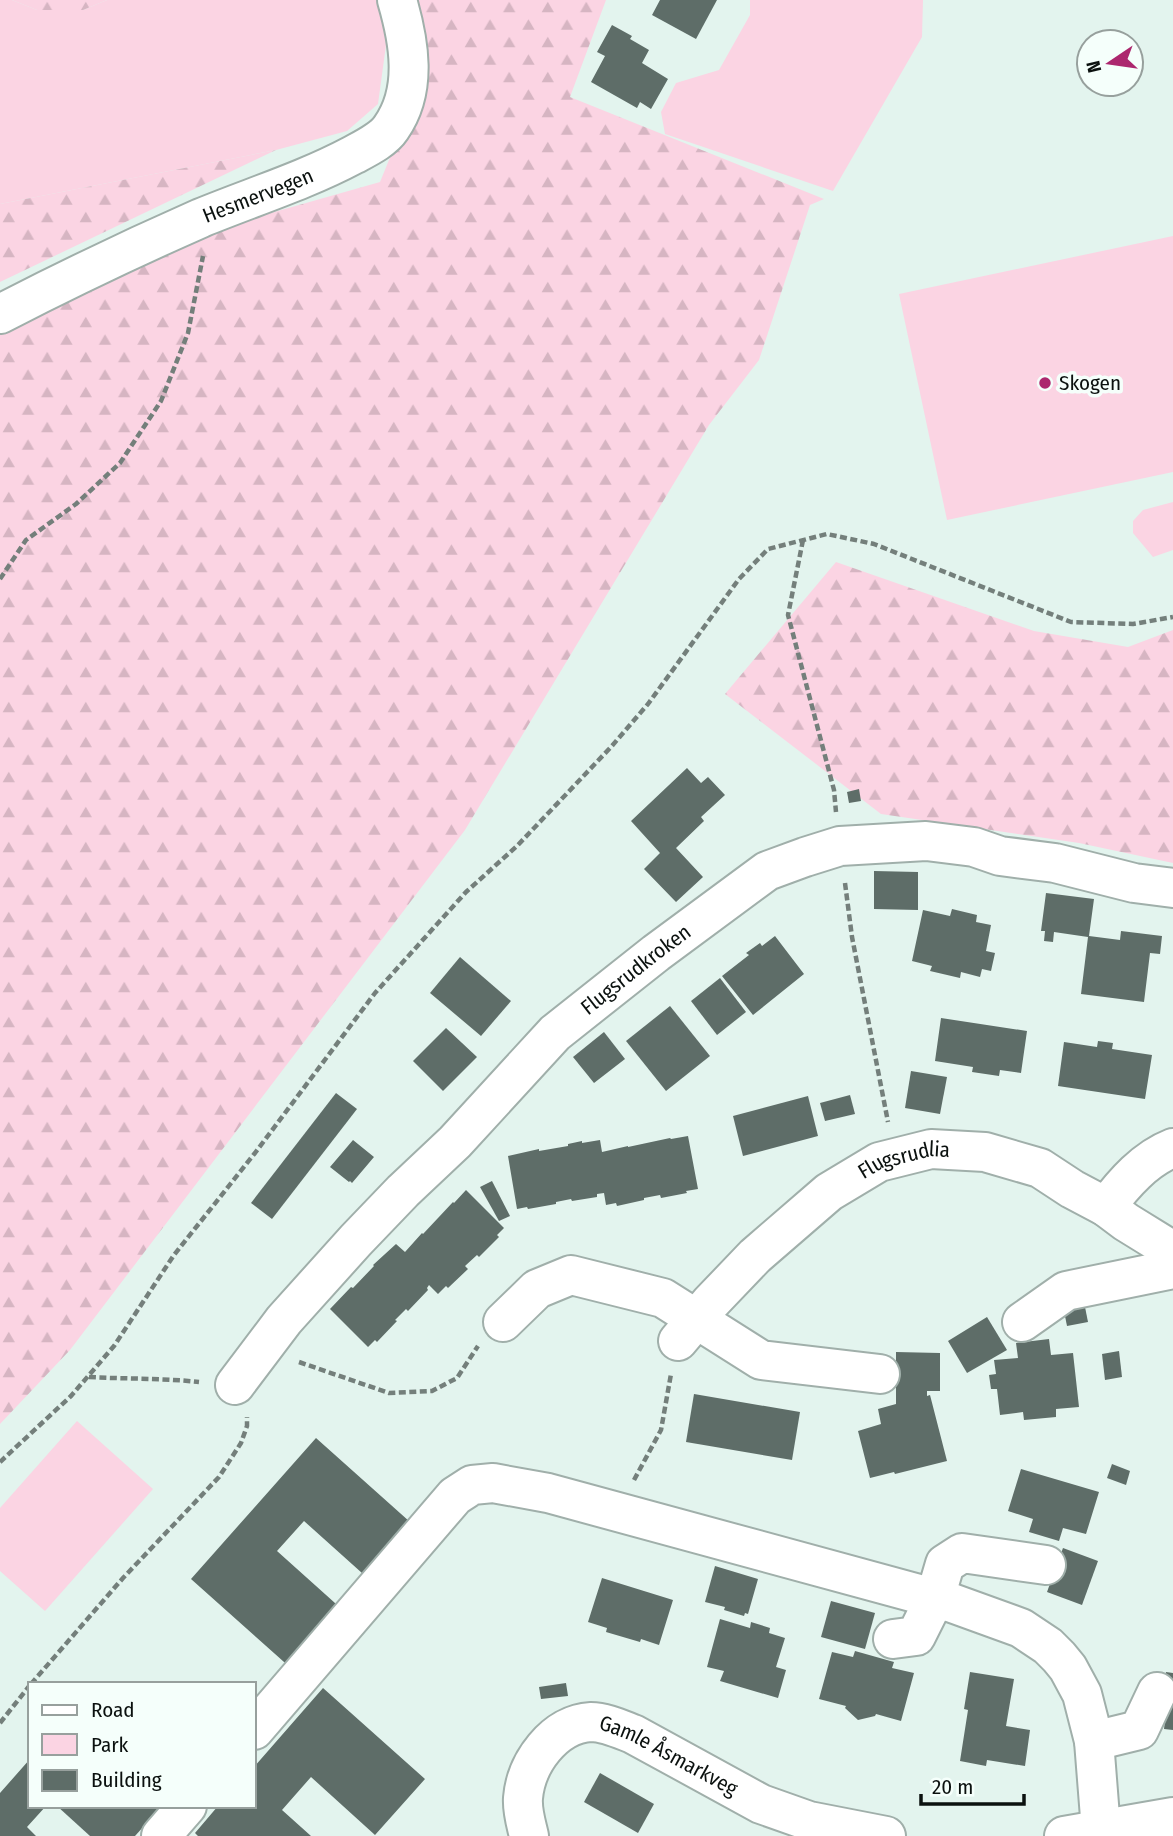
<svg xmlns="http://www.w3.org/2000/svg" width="1173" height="1836" font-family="'Fira Sans Condensed',sans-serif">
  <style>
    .green { fill: #fbd4e3 }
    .forest { fill: url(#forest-firs) }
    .building { fill: #5e6d68 }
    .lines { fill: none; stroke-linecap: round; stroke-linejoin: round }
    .minor-casing { stroke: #a0afaa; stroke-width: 42 }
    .path { stroke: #747f7b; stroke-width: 4.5; stroke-dasharray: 7 3.5; stroke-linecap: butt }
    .minor { stroke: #fff; stroke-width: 38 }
    .poi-dot { fill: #ac276e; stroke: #f5fffb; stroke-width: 2.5 }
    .labels { text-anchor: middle; stroke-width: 7; stroke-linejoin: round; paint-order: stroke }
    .street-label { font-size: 21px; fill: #0b110f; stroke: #f5fffb }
    .poi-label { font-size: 21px; fill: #0b110f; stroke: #f5fffb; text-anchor: start }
  </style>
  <defs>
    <pattern id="forest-firs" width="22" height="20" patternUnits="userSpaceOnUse" patternTransform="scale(1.75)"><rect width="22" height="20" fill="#fbd4e3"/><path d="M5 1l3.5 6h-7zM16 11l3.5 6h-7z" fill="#d6b5c2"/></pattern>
  </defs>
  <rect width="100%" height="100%" fill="#e3f4ee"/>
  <g class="green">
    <polygon points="0,0 12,0 37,10 83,10 107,0 381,0 386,45 378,104 347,131 276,150 0,204"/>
    <polygon points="750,0 923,0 922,37 833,191 665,134 661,112 676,83 719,70 750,15"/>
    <polygon points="1173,236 1173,472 947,520 899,294"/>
    <polygon points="1173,502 1173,550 1153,557 1133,533 1133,521 1143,510"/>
    <polygon points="77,1421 153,1489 45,1611 0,1571 0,1508"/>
  </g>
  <g class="forest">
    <polygon points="12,0 107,0 83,10 37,10"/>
    <polygon points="415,0 606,0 570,97 824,199 810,205 759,360 709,425 465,830 70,1350 0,1424 0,332 182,238 380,182 426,69"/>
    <polygon points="276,150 0,282 0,204"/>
    <polygon points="836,562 1034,631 1128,647 1173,630 1173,863 1079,843 881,814 725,694"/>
  </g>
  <g class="building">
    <polygon points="660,0 717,0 696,39 652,15"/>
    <polygon points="612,25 632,36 630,39 649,50 642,63 668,79 651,109 640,102 637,108 591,82 605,56 597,52"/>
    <polygon points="687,768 701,783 708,777 725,795 701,817 704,821 676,848 703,877 676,902 644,869 660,853 631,821"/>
    <polygon points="859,789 861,801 849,803 847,792"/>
    <polygon points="874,871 918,872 918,910 874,909"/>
    <polygon points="1046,893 1094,899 1089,936 1120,940 1121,931 1162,936 1160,954 1150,953 1144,1002 1081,994 1088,937 1054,932 1053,942 1044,941 1045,931 1041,931"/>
    <polygon points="952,909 977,915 976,922 991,925 986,951 995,953 991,971 982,969 980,977 961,972 960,978 930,971 932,966 912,961 923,910 950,916"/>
    <polygon points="775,936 804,974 753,1015 722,976 749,955 746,953 760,943 762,946"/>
    <polygon points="460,957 511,1001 481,1036 430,993"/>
    <polygon points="720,978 746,1012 717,1035 691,1001"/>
    <polygon points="670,1006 710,1056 666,1091 626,1041"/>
    <polygon points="941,1018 1027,1031 1021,1073 1000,1070 999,1076 972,1072 973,1067 935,1061"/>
    <polygon points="446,1028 477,1057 443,1091 413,1061"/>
    <polygon points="604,1032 625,1059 594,1083 573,1057"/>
    <polygon points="1098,1041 1113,1043 1112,1049 1152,1055 1145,1099 1058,1086 1064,1042 1097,1047"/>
    <polygon points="911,1071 947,1077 940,1114 905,1108"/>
    <polygon points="336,1093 357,1109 272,1219 251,1203"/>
    <polygon points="850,1095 855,1114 825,1121 820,1103"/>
    <polygon points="808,1096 818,1136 743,1156 733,1116"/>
    <polygon points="688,1136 698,1189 686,1191 687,1193 661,1198 660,1195 644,1198 644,1200 617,1206 616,1203 606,1205 604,1193 597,1194 597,1197 572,1201 571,1199 556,1202 556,1204 528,1209 527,1207 517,1209 508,1156 539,1149 539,1151 568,1146 568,1144 582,1141 582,1143 600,1140 602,1152 628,1146 628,1147 670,1138 671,1139"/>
    <polygon points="353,1140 374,1157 352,1183 350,1181 349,1182 330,1167"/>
    <polygon points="492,1181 510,1216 499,1221 480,1187"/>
    <polygon points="466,1190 504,1228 497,1235 499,1237 479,1257 477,1255 465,1266 468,1269 448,1288 446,1286 438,1294 429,1285 427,1288 428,1290 408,1311 406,1309 395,1320 397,1321 377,1342 375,1340 368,1347 330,1309 351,1287 353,1288 374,1266 373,1265 396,1244 405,1252 422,1233 423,1234 453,1202 454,1203"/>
    <polygon points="1085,1307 1088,1322 1067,1326 1064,1311"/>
    <polygon points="987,1317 1007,1350 967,1373 948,1341"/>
    <polygon points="1049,1339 1051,1355 1073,1353 1079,1407 1056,1409 1056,1417 1024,1420 1023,1412 1000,1415 997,1389 991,1389 989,1375 996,1374 994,1360 1018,1358 1016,1343"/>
    <polygon points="1119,1351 1122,1377 1105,1380 1102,1354"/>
    <polygon points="896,1352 940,1353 940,1391 927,1391 927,1396 930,1395 947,1461 895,1474 894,1472 870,1478 858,1431 881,1424 878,1409 896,1404"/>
    <polygon points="694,1394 800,1412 792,1460 686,1442"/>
    <polygon points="316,1438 419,1530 372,1582 304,1521 277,1551 345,1612 293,1670 191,1579"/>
    <polygon points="1112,1464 1130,1471 1126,1485 1107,1478"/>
    <polygon points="1021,1469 1099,1492 1086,1534 1063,1528 1059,1541 1029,1532 1033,1519 1008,1511"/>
    <polygon points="1063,1548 1098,1561 1082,1605 1047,1592"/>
    <polygon points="715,1566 758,1579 748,1614 745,1613 744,1616 724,1610 725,1607 705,1602"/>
    <polygon points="602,1578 673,1600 659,1645 641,1639 640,1642 606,1632 607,1628 588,1622"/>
    <polygon points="831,1601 875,1613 865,1649 821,1637"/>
    <polygon points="720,1619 750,1628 751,1622 770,1628 769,1633 785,1638 776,1667 786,1670 778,1698 720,1681 724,1671 707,1667"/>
    <polygon points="855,1651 894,1662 892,1668 914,1673 901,1721 876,1714 875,1716 858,1720 845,1708 846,1706 819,1699 832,1652 853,1657"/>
    <polygon points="970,1672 1014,1679 1006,1726 1030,1730 1025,1766 987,1760 986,1766 960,1761 968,1710 964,1709"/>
    <polygon points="1166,1672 1173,1673 1173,1730 1164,1729 1169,1688 1164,1687"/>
    <polygon points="566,1683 568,1696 541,1699 539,1687"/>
    <polygon points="323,1688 425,1779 375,1835 311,1777 282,1810 311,1836 198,1836 195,1833 218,1806 254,1806 254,1767"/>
    <polygon points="30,1759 30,1806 46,1806 27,1827 36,1836 0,1836 0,1793"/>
    <polygon points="600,1773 654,1804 638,1833 584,1802"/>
    <polygon points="57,1806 162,1806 135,1836 90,1836"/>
  </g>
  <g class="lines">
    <g class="minor-casing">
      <g id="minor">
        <path id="s1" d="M 0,314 C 66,280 133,248 201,218 C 252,197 304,181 353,155 C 366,148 383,140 391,128 C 418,90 409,41 397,0"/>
        <path d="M 1106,1207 C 1124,1183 1145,1159 1173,1148"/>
        <polyline points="503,1322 537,1289 571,1275 663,1298 761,1360 880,1374"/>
        <polyline points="1022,1322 1066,1291 1173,1269"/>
        <path id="s2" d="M 678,1341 L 710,1303 L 755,1256 L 829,1192 L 879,1162 L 931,1149 L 985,1152 L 1040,1168 L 1072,1189 L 1106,1207 L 1126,1222 L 1173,1251"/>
        <path id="s3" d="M 235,1385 L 284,1320 L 356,1240 L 403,1191 L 455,1142 L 555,1033 L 656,953 L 767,871 L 805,857 L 840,846 L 926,841 L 974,847 L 1000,856 L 1055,863 L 1134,883 L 1173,888"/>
        <polyline points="893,1639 916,1636 935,1598 945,1564 962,1553 1046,1565"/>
        <polyline points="254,1730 455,1496 472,1485 493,1483 548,1493 952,1603 1021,1628 1048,1646 1059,1657 1068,1668 1082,1694 1094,1741 1101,1830"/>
        <polyline points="1094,1741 1139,1730 1157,1692"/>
        <polyline points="161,1836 187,1806"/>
        <path id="s4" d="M 529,1836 C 526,1823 522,1811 523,1798 C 526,1763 554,1724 591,1722 C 605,1722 620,1729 633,1734 L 761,1804 L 809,1821 L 886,1836"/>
        <polyline points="1064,1836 1173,1817"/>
      </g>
    </g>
    <g class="path">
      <polyline points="803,540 788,615 834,790 836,812"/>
      <polyline points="0,579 26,540 76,504 120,463 161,401 188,333 203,256"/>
      <polyline points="845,883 852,937 888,1122"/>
      <polyline points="299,1362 389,1393 432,1391 457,1378 478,1346"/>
      <path d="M 89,1377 C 125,1379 162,1378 199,1382"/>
      <polyline points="0,1462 71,1396 114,1346 174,1255 255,1153 375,993 466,892 517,846 611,747 648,704 739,579 768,549 827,534 874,544 1071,622 1133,624 1173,617"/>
      <polyline points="634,1480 661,1430 671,1374"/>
      <polyline points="31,1684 123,1578 219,1477 241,1443 247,1426 247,1417"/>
      <polyline points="0,1723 30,1685"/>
    </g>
    <use href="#minor" class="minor"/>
  </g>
  <circle class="poi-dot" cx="1045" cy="383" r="7"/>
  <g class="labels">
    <g class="street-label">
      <text dy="7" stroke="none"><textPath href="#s1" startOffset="284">Hesmervegen</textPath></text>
      <text dy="7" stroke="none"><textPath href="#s3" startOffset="579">Flugsrudkroken</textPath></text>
      <text dy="7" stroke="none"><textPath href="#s2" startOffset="296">Flugsrudlia</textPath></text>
      <text dy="7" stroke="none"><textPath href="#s4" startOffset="234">Gamle Åsmarkveg</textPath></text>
    </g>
    <g class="poi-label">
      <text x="1059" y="390">Skogen</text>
    </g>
  </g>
  <rect x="28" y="1682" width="228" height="126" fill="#f5fffb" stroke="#97a09d" stroke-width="2"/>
  <rect x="42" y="1705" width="35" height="10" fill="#ffffff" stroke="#97a09d" stroke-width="2"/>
  <text x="91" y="1717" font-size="21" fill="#0b110f">Road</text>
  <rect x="42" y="1734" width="35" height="21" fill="#fbd4e3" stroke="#97a09d" stroke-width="2"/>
  <text x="91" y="1752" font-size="21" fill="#0b110f">Park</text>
  <rect x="42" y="1770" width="35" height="21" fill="#5e6d68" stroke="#97a09d" stroke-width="2"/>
  <text x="91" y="1787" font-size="21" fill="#0b110f">Building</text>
  <g transform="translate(1110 63) rotate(257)"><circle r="33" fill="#f5fffb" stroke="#97a09d" stroke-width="2"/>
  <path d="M0-5L12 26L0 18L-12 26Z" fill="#ac276e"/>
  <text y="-10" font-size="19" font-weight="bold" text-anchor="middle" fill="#0b110f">N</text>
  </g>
  <path d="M921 1794v10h103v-10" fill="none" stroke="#0b110f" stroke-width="3.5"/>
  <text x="932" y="1794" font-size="21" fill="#0b110f" stroke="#f5fffb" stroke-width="5" paint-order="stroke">20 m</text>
</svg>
